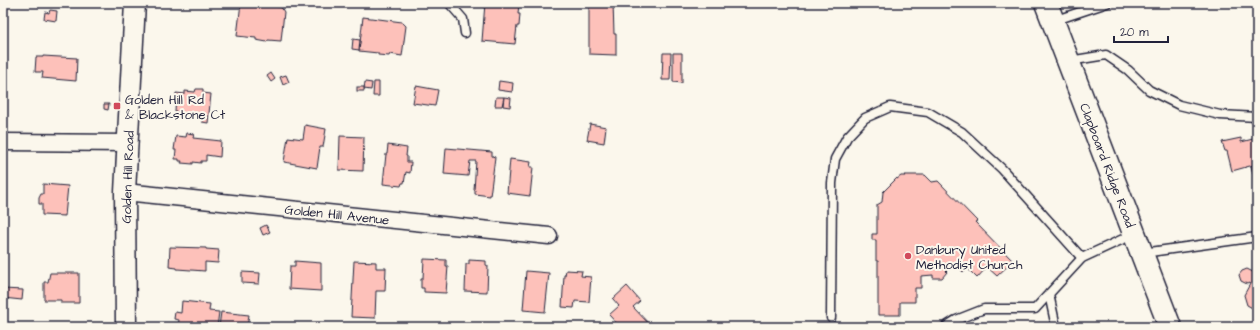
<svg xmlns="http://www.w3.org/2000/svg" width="1260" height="330" font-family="'Architects Daughter',sans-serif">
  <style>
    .building { fill: #fdc1ba; stroke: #22223b }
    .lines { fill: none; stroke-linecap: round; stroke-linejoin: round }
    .service-casing { stroke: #22223b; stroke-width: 11 }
    .minor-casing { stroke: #22223b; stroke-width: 19 }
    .tertiary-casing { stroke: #22223b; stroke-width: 23 }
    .secondary-casing { stroke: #22223b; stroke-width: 25 }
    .service { stroke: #fbf7ec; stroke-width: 8 }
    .minor { stroke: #fbf7ec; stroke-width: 16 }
    .tertiary { stroke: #fbf7ec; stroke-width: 20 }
    .secondary { stroke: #fbf7ec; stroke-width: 22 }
    .poi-dot { fill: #d1495b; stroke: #fbf7ec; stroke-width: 1.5 }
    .labels { text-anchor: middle; stroke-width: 4; stroke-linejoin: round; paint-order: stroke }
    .poi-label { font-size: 13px; fill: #22223b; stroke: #fbf7ec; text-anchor: start }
    .street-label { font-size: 13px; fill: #22223b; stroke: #fbf7ec }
  </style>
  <rect width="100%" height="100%" fill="#fbf7ec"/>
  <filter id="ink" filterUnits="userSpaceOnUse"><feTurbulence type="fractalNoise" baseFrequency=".025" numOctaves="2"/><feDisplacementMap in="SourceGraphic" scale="8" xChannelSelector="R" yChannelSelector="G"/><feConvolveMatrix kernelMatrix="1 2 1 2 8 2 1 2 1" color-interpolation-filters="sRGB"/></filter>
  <g filter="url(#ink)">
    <g class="building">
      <polygon points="241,3 281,7 284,12 281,41 268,40 267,42 256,40 256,38 237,36"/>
      <polygon points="485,3 519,3 518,14 520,14 519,26 517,26 515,44 482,41"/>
      <polygon points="589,3 613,3 614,34 616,34 616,55 589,54"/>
      <polygon points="50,10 57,11 56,21 44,19 45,12 49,13"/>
      <polygon points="363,17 402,22 406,26 402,56 390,54 389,56 378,55 378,53 359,51"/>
      <polygon points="353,39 360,40 359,50 352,49"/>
      <polygon points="663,53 671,53 670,80 662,80"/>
      <polygon points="673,53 682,53 682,83 673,82"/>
      <polygon points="43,56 77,58 76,81 42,78 43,72 35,72 36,57 43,57"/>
      <polygon points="271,73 275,79 271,82 267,76"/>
      <polygon points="286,75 289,82 283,85 280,77"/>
      <polygon points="499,81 513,83 512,92 498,90"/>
      <polygon points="365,82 372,83 371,90 364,89"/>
      <polygon points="374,82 379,82 379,96 373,96"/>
      <polygon points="416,86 438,90 435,106 413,103"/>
      <rect x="357" y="87" width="7" height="4"/>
      <polygon points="196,89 203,89 203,93 211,94 208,123 202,122 202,117 178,115 178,112 175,112 176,93 185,94 185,91 195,92"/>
      <polygon points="496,97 504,97 502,106 495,106"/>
      <polygon points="504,97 511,98 510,107 503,106"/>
      <polygon points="104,104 109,104 108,110 104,109"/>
      <polygon points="590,124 606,127 604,143 587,140"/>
      <polygon points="305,125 326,129 323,147 320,147 317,168 284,162 288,137 303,139"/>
      <polygon points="187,133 194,134 193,138 221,141 220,157 206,155 206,161 201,161 201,163 193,162 193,164 181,163 182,161 179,161 179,159 175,159 176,150 174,150 176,136 186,137"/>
      <polygon points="340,136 364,137 363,171 339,170"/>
      <polygon points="1241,138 1241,142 1257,138 1257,164 1232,171 1227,151 1225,151 1222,142"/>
      <polygon points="388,145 407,148 406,156 407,156 407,162 411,162 410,173 406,172 404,183 402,183 401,186 383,184 386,154 387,154"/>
      <polygon points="446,148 492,152 492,156 495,157 490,196 475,194 475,190 474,190 476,161 470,161 468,176 444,174"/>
      <polygon points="510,159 531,162 530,167 533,167 530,196 507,193"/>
      <polygon points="1257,164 1257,173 1253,174 1251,166"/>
      <polygon points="904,175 925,175 932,182 938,181 977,221 975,222 1013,261 997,276 987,267 977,278 967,268 963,272 954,263 946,271 947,272 942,278 933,278 933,275 921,276 921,288 915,288 915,302 900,302 900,315 878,315 878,261 876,261 876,240 872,240 872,234 877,234 877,205 882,202 883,192 897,178 897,179 901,176 905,176"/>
      <polygon points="43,184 68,186 65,216 42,215 42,204 39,204 39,198 41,194 43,194"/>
      <polygon points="266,225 270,232 263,235 260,228"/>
      <polygon points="170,247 206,248 206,249 219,250 218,263 205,262 205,271 177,269 177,268 169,267"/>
      <polygon points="424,259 446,260 446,266 448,266 446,293 424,292 424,288 421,288 421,278 423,278"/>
      <polygon points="469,260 486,261 486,265 488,266 487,292 465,291 466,264 469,264"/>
      <polygon points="295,261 321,263 321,291 289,289 290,266 295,266"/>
      <polygon points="354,261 376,262 376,268 386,268 385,291 376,291 375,318 351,317"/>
      <polygon points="1247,269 1253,272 1254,274 1257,273 1257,309 1256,310 1247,305 1244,295 1250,284 1249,283 1247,284 1241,281 1239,275 1242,271"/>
      <polygon points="566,270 582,271 581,276 591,277 589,302 575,301 574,308 562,307 564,275 565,275"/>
      <polygon points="526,271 549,273 545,312 523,310"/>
      <polygon points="242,272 260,273 259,284 242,283"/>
      <polygon points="50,273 79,273 79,303 61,303 61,300 44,300 44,282 48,282"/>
      <polygon points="627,286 640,301 633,307 650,325 648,327 620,327 609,315 619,306 613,299"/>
      <polygon points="3,289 23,290 22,300 3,298"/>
      <polygon points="182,301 210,304 209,311 219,312 217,327 178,327 179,320 174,319 175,312 181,313"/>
      <polygon points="221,312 249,315 247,327 219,327"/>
    </g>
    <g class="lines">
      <g class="service-casing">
        <g id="service">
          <polyline points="449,3 463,19 465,33"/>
          <polyline points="1053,21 1107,3"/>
          <polyline points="1069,61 1106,55 1128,70 1149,90 1179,105 1220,115 1257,117"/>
          <polyline points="1143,253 1257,237"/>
          <polyline points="1049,294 1056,327"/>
          <polyline points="831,318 832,183 835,159 847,137 865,118 890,107 928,112 962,132 1002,169 1082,258"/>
          <polyline points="945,327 956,320 984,309 1035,309 1082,258 1134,234"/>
        </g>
      </g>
      <g class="minor-casing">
        <g id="minor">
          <polyline points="3,142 128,143"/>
          <polyline points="125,192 549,236"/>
        </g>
      </g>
      <g class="tertiary-casing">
        <polyline id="tertiary" points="126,327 125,192 135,3"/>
      </g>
      <g class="secondary-casing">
        <polyline id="secondary" points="1046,3 1170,327"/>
      </g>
      <use href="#service" class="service"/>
      <use href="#minor" class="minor"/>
      <use href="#tertiary" class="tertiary"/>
      <use href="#secondary" class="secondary"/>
    </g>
  </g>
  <g class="poi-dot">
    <rect x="113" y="102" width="8" height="8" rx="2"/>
    <circle cx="908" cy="256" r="4"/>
  </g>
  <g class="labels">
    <g class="poi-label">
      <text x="125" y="104">Golden Hill Rd<tspan x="125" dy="15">&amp; Blackstone Ct</tspan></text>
      <text x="916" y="254">Danbury United<tspan x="916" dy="15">Methodist Church</tspan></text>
    </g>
    <g class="street-label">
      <text transform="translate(1108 165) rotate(69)" y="5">Clapboard Ridge Road</text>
      <text transform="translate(127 177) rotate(-88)" y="5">Golden Hill Road</text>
      <text transform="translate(337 214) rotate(6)" y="5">Golden Hill Avenue</text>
    </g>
  </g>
  <rect width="1260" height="330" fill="none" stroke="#fbf7ec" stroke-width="16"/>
  <rect x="8" y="8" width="1244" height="314" fill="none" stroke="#22223b" stroke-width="1.5" filter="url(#ink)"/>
  <path d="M1114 36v6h54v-6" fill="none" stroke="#22223b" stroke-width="2"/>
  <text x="1120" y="36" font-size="12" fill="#22223b" stroke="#fbf7ec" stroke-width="3" paint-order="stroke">20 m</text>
</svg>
